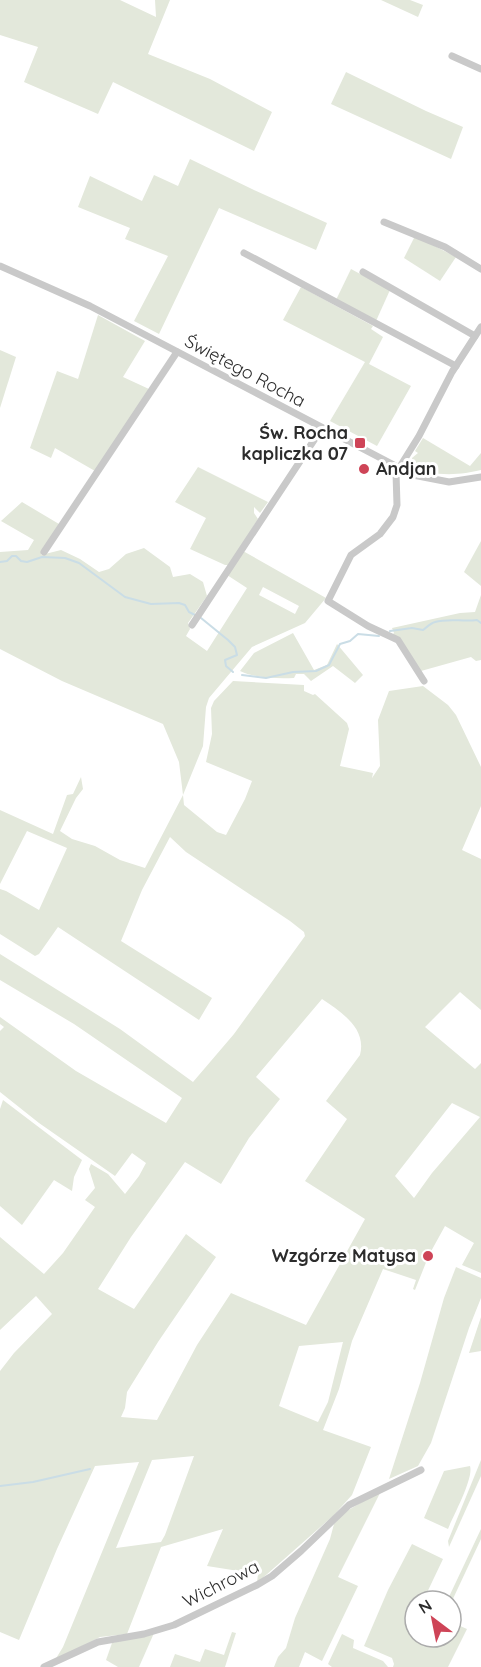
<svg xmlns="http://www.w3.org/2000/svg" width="481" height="1667" font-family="Quicksand,sans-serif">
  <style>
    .green { fill: #e3e8db; fill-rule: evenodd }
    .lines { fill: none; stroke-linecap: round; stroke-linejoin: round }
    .stream { stroke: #cadde6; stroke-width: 2 }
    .minor { stroke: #c9c9c9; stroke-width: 7 }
    .poi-dot { fill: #ce4457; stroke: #fff; stroke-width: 2 }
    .labels { text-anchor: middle; stroke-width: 6; stroke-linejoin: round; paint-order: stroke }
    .street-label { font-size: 18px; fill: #2c2c2c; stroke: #fff }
    .poi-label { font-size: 18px; font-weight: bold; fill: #2c2c2c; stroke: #fff; text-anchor: end }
  </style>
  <rect width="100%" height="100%" fill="#fff"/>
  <g class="green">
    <polygon points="0,0 120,0 156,17 155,0 170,0 148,54 210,79 272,112 254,151 113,82 98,114 24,82 38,47 0,35"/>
    <polygon points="381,0 410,0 423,5 418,17"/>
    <polygon points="346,72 426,111 463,127 451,159 331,104"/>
    <polygon points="190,159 254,190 327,223 316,250 219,208 159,334 134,321 168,256 125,239 130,228 78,207 90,176 142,201 154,175 178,186"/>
    <polygon points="415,236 456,257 440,281 404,258"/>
    <polygon points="351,269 390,290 376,321 336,300"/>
    <polygon points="301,287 373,326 371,329 383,337 369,364 411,386 377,446 330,421 365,362 283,320"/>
    <polygon points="98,315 145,341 123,377 149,389 95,471 55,448 51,458 30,448 57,371 78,379"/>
    <polygon points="0,350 16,357 0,408"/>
    <path d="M 423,438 L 470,466 L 481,453 L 481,470 C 461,475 430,478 413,464 L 412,458 L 418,453 L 415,451 Z"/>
    <polygon points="198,467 268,502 260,513 254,507 254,513 258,519 229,565 225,565 190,549 206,518 175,502"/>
    <path d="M 22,502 L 59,524 L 41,555 L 61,550 L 80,559 L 99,572 L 109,569 L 126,554 L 144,548 L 170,567 L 173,577 L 190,574 L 203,582 L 207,596 L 188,623 L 190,629 L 186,636 L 207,651 L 247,588 L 227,575 L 243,551 L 326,598 L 305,623 L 252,647 L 209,698 L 206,707 L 203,746 L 183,795 L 184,805 L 217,832 L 226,835 L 245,799 L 252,781 L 206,762 L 212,734 L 211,708 L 214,701 L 233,681 L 304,685 L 304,691 L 313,695 L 315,694 L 347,723 L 349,729 L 340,766 L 373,773 L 372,778 L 380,766 L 378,720 L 389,691 L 423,686 L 448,705 L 456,715 L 481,767 L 481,806 L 462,850 L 481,859 L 481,1010 L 460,992 L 425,1027 L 475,1069 L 481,1063 L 481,1273 L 462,1265 L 474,1243 L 445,1226 L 429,1255 L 415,1290 L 413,1289 L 416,1280 L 383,1269 L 352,1341 L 339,1389 L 323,1430 L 371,1447 L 352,1495 L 334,1515 L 257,1583 L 258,1574 L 207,1566 L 223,1529 L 161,1547 L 127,1634 L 100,1637 L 55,1660 L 63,1647 L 139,1462 L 95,1466 L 57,1549 L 19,1640 L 0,1632 L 0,1371 L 14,1353 L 52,1314 L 36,1296 L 0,1330 L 0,1237 L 44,1274 L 63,1253 L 95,1207 L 85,1200 L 95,1188 L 89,1169 L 91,1164 L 108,1174 L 125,1194 L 139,1176 L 146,1163 L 132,1153 L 115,1176 L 39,1123 L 0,1092 L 0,1031 L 4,1027 L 0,1024 L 0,1017 L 76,1071 L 166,1123 L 182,1098 L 74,1024 L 0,980 L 0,954 L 120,1029 L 193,1082 L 234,1034 L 305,936 L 304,932 L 290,921 L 186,852 L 170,837 L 142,890 L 121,941 L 212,998 L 199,1020 L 58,927 L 39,954 L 35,956 L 0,934 L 0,889 L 6,891 L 39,910 L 67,848 L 27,831 L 0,884 L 0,810 L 53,834 L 67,795 L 73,794 L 81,777 L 83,789 L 76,798 L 60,831 L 72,839 L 95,846 L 120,860 L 145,868 L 183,795 L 179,762 L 163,724 L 62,681 L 0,649 L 0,552 L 28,550 L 34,540 L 1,521 ZM 263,587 L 299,606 L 295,614 L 259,595 ZM 322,999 C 341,1012 367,1028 360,1055 L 326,1101 L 347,1119 L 305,1181 L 365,1219 L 306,1325 L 231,1293 L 197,1345 L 157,1420 L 121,1417 L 125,1408 L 127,1392 L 158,1342 L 216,1257 L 186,1234 L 134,1309 L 98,1289 L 131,1237 L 185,1162 L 221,1184 L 249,1138 L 280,1099 L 256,1077 ZM 452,1103 L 480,1117 L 432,1173 L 414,1198 L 395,1176 ZM 343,1342 L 328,1402 L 318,1422 L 279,1406 L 299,1346 ZM 194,1456 L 165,1535 L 161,1542 L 116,1548 L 152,1460 Z"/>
    <polygon points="481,541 481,586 464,572"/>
    <polygon points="481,595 481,660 476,661 471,657 421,671 393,634 394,633 392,628 460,613 475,612"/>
    <path d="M 293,633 L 314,670 L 327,665 L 337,644 L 363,675 L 355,683 L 333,666 L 311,681 L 304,674 L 296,674 L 294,678 C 278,679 254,678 240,671 L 254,653 Z"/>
    <polygon points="3,1100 82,1160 74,1177 72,1191 54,1180 22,1225 0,1206 0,1109"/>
    <polygon points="456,1267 481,1278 481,1298 469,1328 431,1443 418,1466 389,1479 420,1383 444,1298"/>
    <polygon points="481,1317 481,1351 469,1353"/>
    <polygon points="481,1460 481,1476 449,1547 448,1541"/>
    <path d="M 470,1466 C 474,1478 453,1516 448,1529 L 424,1518 L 444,1471 Z"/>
    <polygon points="381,1491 338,1577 358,1586 322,1661 305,1652 299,1667 274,1667 278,1657 286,1648 295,1618 330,1539 334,1524 345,1512"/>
    <polygon points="481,1529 481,1539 451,1603 451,1601 447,1601"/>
    <polygon points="412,1544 443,1559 423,1601 415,1601 415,1637 451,1637 451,1622 467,1629 448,1667 393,1667 394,1664 392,1658 364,1646 388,1590"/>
    <polygon points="232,1632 236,1633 225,1667 170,1667 175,1654 200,1662 205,1649 224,1655"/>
    <polygon points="154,1633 139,1667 118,1667 106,1660 112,1643"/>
    <polygon points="342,1634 354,1640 353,1648 383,1661 388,1667 332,1667 328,1664"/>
  </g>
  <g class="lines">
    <g class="stream">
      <polyline points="0,562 7,561 12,556 16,556 21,561 27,562 42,557 65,558 79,563 125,597 151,604 179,603 185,605 189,612 195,615"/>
      <polyline points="201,618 228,640 235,647 237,655 225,660 226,666 233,672"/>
      <path d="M 390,631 L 412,628 L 423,630 C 427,627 431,623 435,622 C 449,618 463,622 477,620 L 481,623"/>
      <polyline points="242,675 266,678 293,672 316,671 329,665 340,644 350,641 358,634 379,636"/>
      <polyline points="0,1486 33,1482 90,1469"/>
    </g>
    <g class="minor">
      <polyline points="452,56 481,69"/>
      <polyline points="384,222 445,247 481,269"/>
      <polyline points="244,253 456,366"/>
      <polyline points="0,266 90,306 413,475 449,482 481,477"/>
      <polyline points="363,272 475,336"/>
      <polyline points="44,552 177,352"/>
      <polyline points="192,625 322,428"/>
      <polyline points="424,681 398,640 368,626 328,601 351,555 380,534 393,517 397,505 396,473 419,436 452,372 481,327"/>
      <polyline points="44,1667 98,1642 144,1634 174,1625 257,1585 272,1576 301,1551 349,1505 421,1470"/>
    </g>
  </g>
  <g class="poi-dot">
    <rect x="354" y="437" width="12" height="12" rx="3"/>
    <circle cx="364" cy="469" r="6"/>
    <circle cx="428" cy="1256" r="6"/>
  </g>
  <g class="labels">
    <g class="street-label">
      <text transform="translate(245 371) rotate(28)" y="6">Świętego Rocha</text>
      <text transform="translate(221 1584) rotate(-27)" y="6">Wichrowa</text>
    </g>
    <g class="poi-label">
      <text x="348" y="439">Św. Rocha<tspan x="348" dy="21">kapliczka 07</tspan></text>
      <text x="376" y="475" text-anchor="start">Andjan</text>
      <text x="416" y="1262">Wzgórze Matysa</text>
    </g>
  </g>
  <g transform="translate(433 1619) rotate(328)"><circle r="28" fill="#ffffff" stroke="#ababab" stroke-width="1.5"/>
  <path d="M0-4.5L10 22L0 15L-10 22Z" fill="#ce4457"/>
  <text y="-9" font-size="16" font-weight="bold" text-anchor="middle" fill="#2c2c2c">N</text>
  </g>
</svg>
